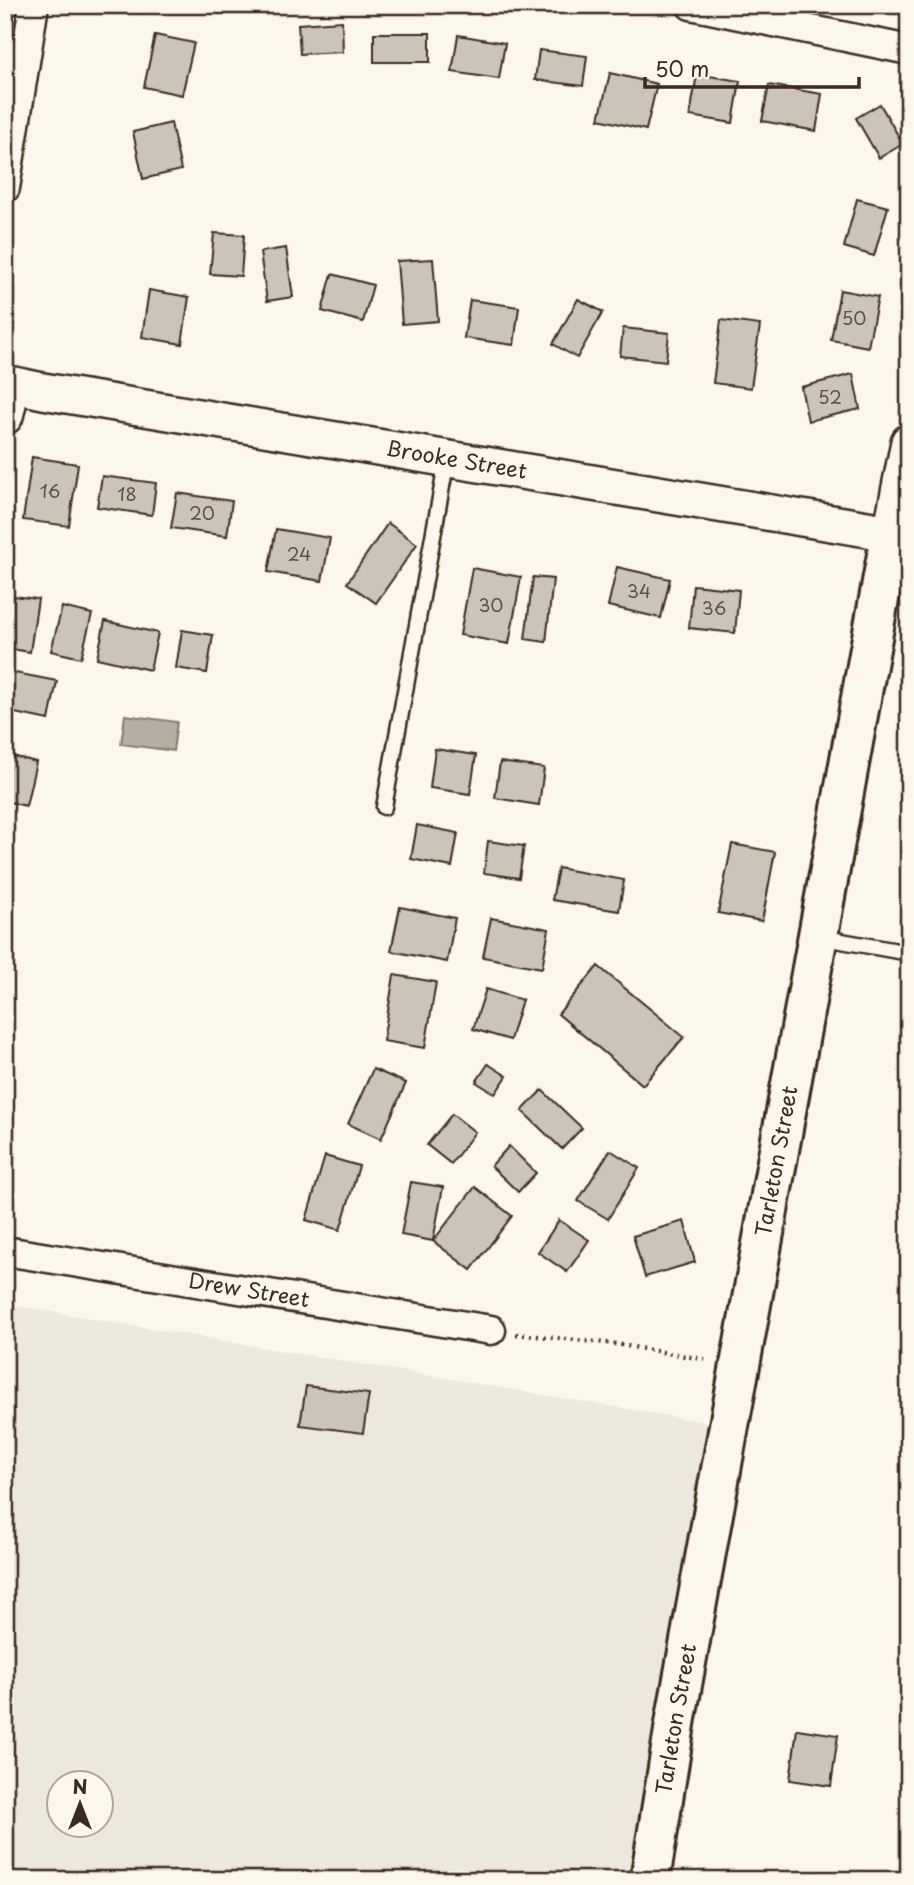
<svg xmlns="http://www.w3.org/2000/svg" width="914" height="1885" font-family="'Playpen Sans',sans-serif">
  <style>
    .built { fill: #ede8dd; fill-rule: evenodd }
    .water { fill: #b6aea2; stroke: #85796d; stroke-width: 2 }
    .building { fill: #ccc4b9; stroke: #3b2a1e; stroke-width: 2 }
    .lines { fill: none; stroke-linecap: round; stroke-linejoin: round }
    .service-casing { stroke: #3b2a1e; stroke-width: 19 }
    .minor-casing { stroke: #3b2a1e; stroke-width: 33 }
    .tertiary-casing { stroke: #3b2a1e; stroke-width: 40 }
    .secondary-casing { stroke: #3b2a1e; stroke-width: 44 }
    .path { stroke: #3b2a1e; stroke-width: 4.5; stroke-dasharray: 2 5; stroke-linecap: butt }
    .service { stroke: #fbf7ec; stroke-width: 14 }
    .minor { stroke: #fbf7ec; stroke-width: 28 }
    .tertiary { stroke: #fbf7ec; stroke-width: 35 }
    .secondary { stroke: #fbf7ec; stroke-width: 38 }
    .labels { text-anchor: middle; stroke-width: 7; stroke-linejoin: round; paint-order: stroke }
    .number-label { font-size: 18px; fill: #5f5045 }
    .street-label { font-size: 21px; fill: #3b2a1e; stroke: #fbf7ec }
  </style>
  <rect width="100%" height="100%" fill="#fbf7ec"/>
  <filter id="ink" filterUnits="userSpaceOnUse"><feTurbulence type="fractalNoise" baseFrequency=".0143" numOctaves="2"/><feDisplacementMap in="SourceGraphic" scale="14" xChannelSelector="R" yChannelSelector="G"/><feConvolveMatrix kernelMatrix="1 2 1 2 8 2 1 2 1" color-interpolation-filters="sRGB"/></filter>
  <g filter="url(#ink)">
    <path class="built" d="M 5,1304 L 710,1423 L 630,1880 L 5,1880 ZM 60,1784 L 102,1784 L 102,1826 L 60,1826 Z"/>
    <polygon class="water" points="125,715 177,722 173,751 121,744"/>
    <g class="building">
      <polygon points="163,5 215,5 215,9"/>
      <polygon points="342,21 343,52 300,54 298,24"/>
      <rect x="374" y="33" width="56" height="29"/>
      <polygon points="155,35 194,43 182,95 144,87"/>
      <polygon points="458,35 505,43 499,79 452,72"/>
      <polygon points="539,50 587,56 583,86 535,80"/>
      <polygon points="610,73 657,84 646,130 599,119"/>
      <polygon points="697,74 740,81 733,123 690,116"/>
      <polygon points="769,85 822,94 816,131 762,121"/>
      <polygon points="880,104 903,144 879,158 856,118"/>
      <polygon points="171,123 181,170 143,179 133,132"/>
      <polygon points="857,199 888,207 874,256 844,247"/>
      <polygon points="214,233 244,235 241,276 210,274"/>
      <polygon points="286,248 293,297 267,301 260,252"/>
      <polygon points="433,259 438,321 402,324 397,261"/>
      <polygon points="332,274 373,285 363,322 322,311"/>
      <polygon points="149,290 189,297 182,344 142,337"/>
      <polygon points="840,290 878,297 868,347 831,340"/>
      <polygon points="578,299 603,312 577,358 553,344"/>
      <polygon points="470,300 519,307 514,345 464,338"/>
      <polygon points="721,320 760,325 751,388 713,383"/>
      <polygon points="623,328 669,333 666,361 620,356"/>
      <polygon points="853,374 860,409 808,421 801,387"/>
      <polygon points="32,457 78,464 69,526 23,520"/>
      <polygon points="102,476 156,483 152,515 97,507"/>
      <polygon points="177,493 232,501 227,536 171,528"/>
      <polygon points="388,523 417,544 376,603 347,583"/>
      <polygon points="276,529 330,538 322,581 268,572"/>
      <polygon points="617,567 670,579 661,618 608,606"/>
      <polygon points="472,568 521,577 509,644 460,635"/>
      <polygon points="533,577 553,579 546,642 525,639"/>
      <polygon points="693,585 739,590 735,633 689,628"/>
      <polygon points="5,595 38,599 30,652 5,648"/>
      <polygon points="62,607 92,614 81,658 51,651"/>
      <polygon points="105,621 158,633 150,670 97,658"/>
      <polygon points="182,630 213,635 207,673 176,668"/>
      <polygon points="5,671 57,681 49,720 5,711"/>
      <polygon points="435,749 476,755 470,794 430,788"/>
      <polygon points="5,754 36,762 26,806 5,801"/>
      <polygon points="500,762 544,768 539,805 495,798"/>
      <polygon points="417,825 458,833 452,867 411,859"/>
      <polygon points="488,841 524,846 519,878 484,873"/>
      <polygon points="732,844 775,852 762,921 718,913"/>
      <polygon points="558,868 624,880 619,911 552,900"/>
      <polygon points="400,907 455,918 447,962 391,951"/>
      <polygon points="491,918 549,929 542,968 483,957"/>
      <polygon points="598,966 684,1037 643,1085 558,1014"/>
      <polygon points="394,975 436,982 425,1048 383,1041"/>
      <polygon points="486,989 522,1000 510,1040 473,1029"/>
      <polygon points="488,1064 507,1076 495,1094 476,1082"/>
      <polygon points="373,1069 406,1083 381,1139 348,1124"/>
      <polygon points="542,1090 582,1128 562,1149 522,1111"/>
      <polygon points="452,1114 475,1132 451,1164 427,1145"/>
      <polygon points="509,1146 536,1173 518,1192 491,1166"/>
      <polygon points="610,1150 639,1168 608,1219 578,1201"/>
      <polygon points="325,1156 359,1166 340,1230 306,1220"/>
      <polygon points="411,1182 443,1187 433,1241 401,1235"/>
      <polygon points="475,1187 512,1216 471,1270 433,1241"/>
      <polygon points="559,1220 589,1240 567,1272 538,1252"/>
      <polygon points="684,1221 695,1262 645,1277 633,1236"/>
      <polygon points="306,1386 369,1394 363,1433 300,1425"/>
      <polygon points="797,1729 838,1735 831,1786 790,1780"/>
    </g>
    <g class="lines">
      <g class="service-casing">
        <g id="service">
          <polyline points="384,807 447,459"/>
          <polyline points="819,937 909,953"/>
        </g>
      </g>
      <g class="minor-casing">
        <g id="minor">
          <polyline points="691,5 909,50"/>
          <polyline points="5,188 34,5"/>
          <path id="s1" d="M 5,1251 L 491,1330"/>
        </g>
      </g>
      <g class="tertiary-casing">
        <g id="tertiary">
          <path id="s2" d="M 5,383 L 43,391 L 909,536"/>
          <polyline points="5,387 8,404 5,416"/>
          <polyline points="891,533 909,442"/>
        </g>
      </g>
      <g class="secondary-casing">
        <g id="secondary">
          <path id="s3" d="M 650,1880 L 676,1718 L 891,533"/>
        </g>
      </g>
      <polyline class="path" points="516,1334 616,1344 708,1360"/>
      <use href="#service" class="service"/>
      <use href="#minor" class="minor"/>
      <use href="#tertiary" class="tertiary"/>
      <use href="#secondary" class="secondary"/>
    </g>
  </g>
  <g class="labels">
    <g class="number-label">
      <text x="854" y="325">50</text>
      <text x="830" y="404">52</text>
      <text x="50" y="498">16</text>
      <text x="127" y="501">18</text>
      <text x="202" y="520">20</text>
      <text x="299" y="561">24</text>
      <text x="639" y="598">34</text>
      <text x="491" y="612">30</text>
      <text x="714" y="615">36</text>
    </g>
    <g class="street-label">
      <text dy="7" stroke="none"><textPath href="#s2" startOffset="458">Brooke Street</textPath></text>
      <text dy="7" stroke="none"><textPath href="#s3" startOffset="730">Tarleton Street</textPath></text>
      <text dy="7" stroke="none"><textPath href="#s1" startOffset="247">Drew Street</textPath></text>
      <text dy="7" stroke="none"><textPath href="#s3" startOffset="163">Tarleton Street</textPath></text>
    </g>
  </g>
  <rect width="914" height="1885" fill="none" stroke="#fbf7ec" stroke-width="28"/>
  <rect x="14" y="14" width="886" height="1857" fill="none" stroke="#3b2a1e" stroke-width="2.5" filter="url(#ink)"/>
  <g transform="translate(80 1804)"><circle r="33" fill="#fbf7ec" stroke="#aea59a" stroke-width="2"/>
  <path d="M0-5L12 26L0 18L-12 26Z" fill="#3b2a1e"/>
  <text y="-10" font-size="19" font-weight="bold" text-anchor="middle" fill="#3b2a1e">N</text>
  </g>
  <path d="M645 77v10h214v-10" fill="none" stroke="#3b2a1e" stroke-width="3.5"/>
  <text x="655" y="77" font-size="21" fill="#3b2a1e" stroke="#fbf7ec" stroke-width="5" paint-order="stroke">50 m</text>
</svg>
